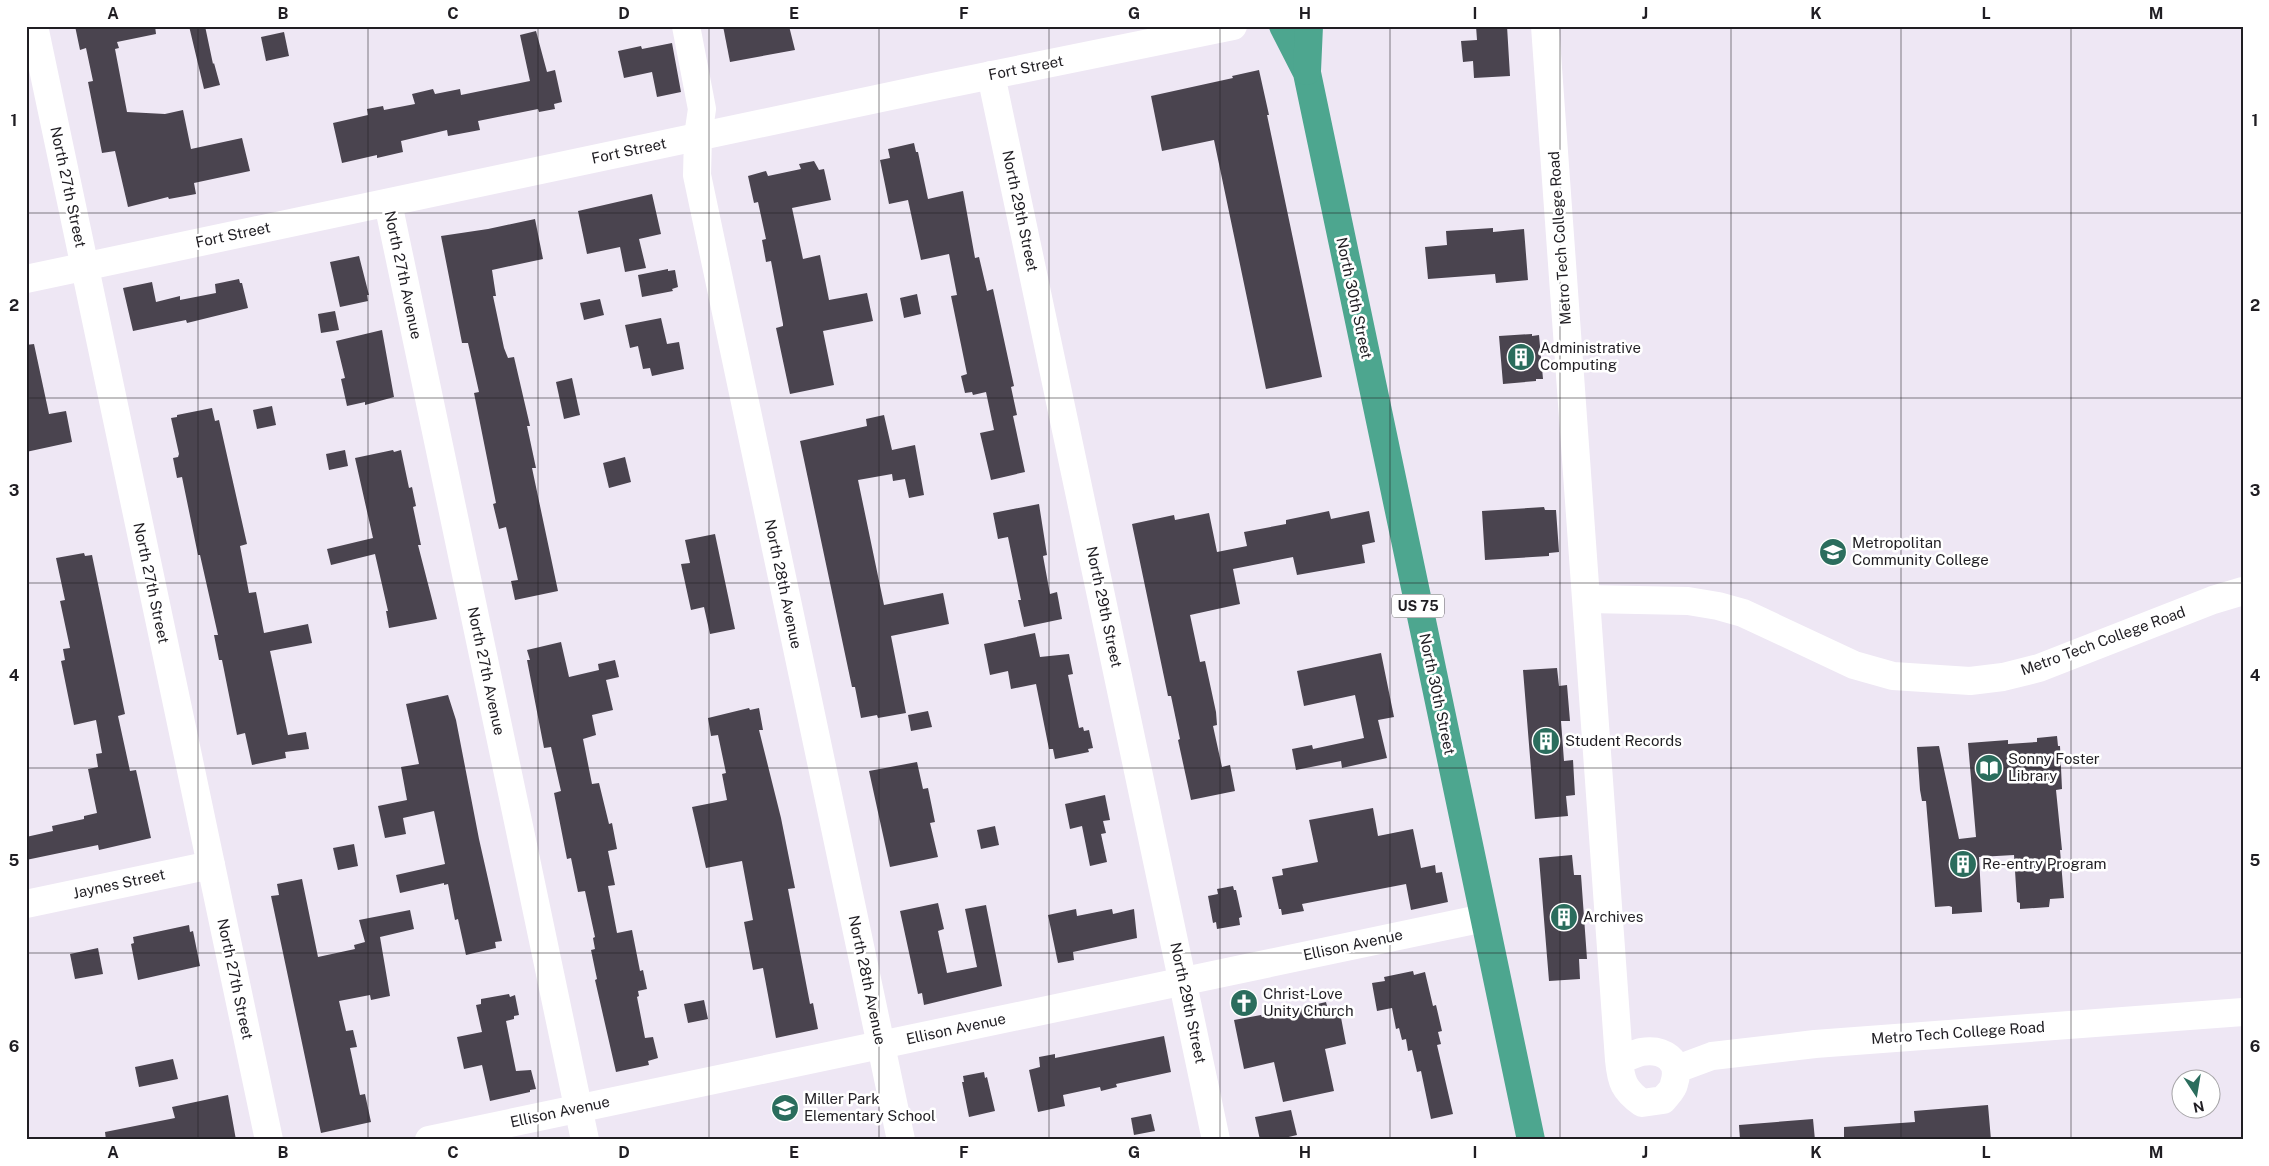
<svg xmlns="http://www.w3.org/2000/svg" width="2269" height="1166" font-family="'Public Sans',sans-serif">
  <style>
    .building { fill: #4a444f }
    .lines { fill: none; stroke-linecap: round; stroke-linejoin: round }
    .minor { stroke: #fff; stroke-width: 28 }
    .highway { stroke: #4da68f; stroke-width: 28 }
    .grid { fill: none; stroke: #201e23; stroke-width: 1; stroke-opacity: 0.55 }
    .labels { text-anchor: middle; stroke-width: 5; stroke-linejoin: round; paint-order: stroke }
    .shield { fill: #fff; stroke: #636265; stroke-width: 1 }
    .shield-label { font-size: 14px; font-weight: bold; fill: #201e23 }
    .street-label { font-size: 15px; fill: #201e23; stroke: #fff }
    .poi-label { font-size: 15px; fill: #201e23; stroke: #fff; text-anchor: start }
    .neatline { fill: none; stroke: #201e23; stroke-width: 2 }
    .grid-label { font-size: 16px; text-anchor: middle; font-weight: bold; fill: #201e23 }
  </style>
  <rect width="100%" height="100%" fill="#eee7f4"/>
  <g class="building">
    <polygon points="75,26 155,26 156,34 117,42 119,48 115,49 127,112 165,114 183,110 191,149 242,138 250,171 194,183 196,194 169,199 168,197 128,207 115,151 102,153 88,82 93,81 86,48 80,50"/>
    <polygon points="189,26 205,26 213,64 214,63 220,85 204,89"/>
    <polygon points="723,26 789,26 795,50 730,62"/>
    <polygon points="1476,26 1507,26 1510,76 1474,78 1473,61 1463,62 1461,41 1477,40"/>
    <polygon points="536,31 547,72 555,70 562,102 554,104 555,109 539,112 538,109 478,121 480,130 448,136 447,130 401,141 403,152 377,158 377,155 342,163 333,123 368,115 367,109 383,106 384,110 415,104 412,94 433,89 435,94 460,89 461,95 530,81 520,35"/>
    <polygon points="284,32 289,56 266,61 261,37"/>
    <polygon points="672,43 681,92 657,97 652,72 624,78 618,51 641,46 642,49"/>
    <polygon points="1259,70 1269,115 1267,115 1322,377 1266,389 1214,140 1162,151 1151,96 1233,78 1232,76"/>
    <polygon points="914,143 916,152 918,152 928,199 963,191 975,258 979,257 987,291 993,289 1014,386 1011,387 1017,415 1013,416 1025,472 991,480 980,433 994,430 986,392 973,395 972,392 965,393 961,376 967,374 951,296 957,295 949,254 921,260 908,200 889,204 880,160 890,158 888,149"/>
    <polygon points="814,161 819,170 824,169 831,200 792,208 803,259 820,255 829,300 867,293 873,321 823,331 834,385 790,394 776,328 783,326 783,324 771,261 766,262 762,240 766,239 758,202 754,203 748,176 766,171 768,176 801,169 799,164"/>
    <polygon points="652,194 661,234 639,239 646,268 625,272 620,247 587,254 578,211"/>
    <polygon points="535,219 543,259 492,270 496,296 493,296 504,348 508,358 514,357 530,426 527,426 536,468 532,468 558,591 515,600 511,581 518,580 506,527 499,529 493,504 496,503 474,393 479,392 468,343 462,343 441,236 488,229"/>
    <polygon points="1493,228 1493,232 1524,229 1528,280 1496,283 1495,274 1428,279 1425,247 1447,245 1446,231"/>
    <polygon points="359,256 369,295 367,295 368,301 340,307 330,262"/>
    <polygon points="668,269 668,271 675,270 678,287 672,289 673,291 642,297 638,275"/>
    <polygon points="239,279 240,283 242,283 248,308 187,323 186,320 133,331 123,288 152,282 156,302 180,296 180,300 216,293 215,284"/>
    <polygon points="917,294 921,314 904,318 900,298"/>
    <polygon points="600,299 604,315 584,320 580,303"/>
    <polygon points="335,311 339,330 321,333 318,314"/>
    <polygon points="661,318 667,344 679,342 684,369 652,376 650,368 643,369 638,346 630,348 625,325"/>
    <polygon points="382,330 394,397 365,405 365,402 347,406 341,379 345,378 336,341"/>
    <polygon points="1532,334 1532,336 1539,335 1543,379 1536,379 1536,381 1503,384 1499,336"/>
    <polygon points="34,344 49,414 66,411 72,442 26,452 26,345"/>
    <polygon points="572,378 580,415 564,419 556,382"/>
    <polygon points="272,406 276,425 257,429 253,410"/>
    <polygon points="212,408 215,421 219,420 247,544 240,546 249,593 256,592 264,633 308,624 312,643 270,651 288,735 306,732 309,749 285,752 286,758 252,765 245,733 237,735 222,660 219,660 214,635 218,635 200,555 198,555 182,477 177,478 173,458 178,457 179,454 171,418 177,417 177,415"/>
    <polygon points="884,415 892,450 915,445 924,495 909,498 905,479 893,481 892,474 858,480 884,605 943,593 949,624 891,636 906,713 878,718 877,715 861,718 855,687 852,687 800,441 867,426 866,419"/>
    <polygon points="345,450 348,466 329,470 326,454"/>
    <polygon points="393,450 394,452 401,450 409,488 412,487 416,506 413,507 421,545 418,545 437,619 389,628 386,611 388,611 375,554 331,565 327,549 373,538 355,458"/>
    <polygon points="625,457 631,482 609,488 603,463"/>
    <polygon points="1039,504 1047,555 1043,556 1050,594 1057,592 1062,619 1024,627 1018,600 1021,600 1008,537 998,539 993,513"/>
    <polygon points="1544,507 1545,510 1556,510 1559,552 1549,553 1549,556 1485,560 1482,511"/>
    <polygon points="1329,511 1331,519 1369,511 1375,542 1362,545 1365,563 1297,575 1293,557 1233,569 1240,604 1190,615 1200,662 1205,661 1216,712 1217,725 1213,726 1222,767 1230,765 1235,791 1191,800 1178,740 1180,739 1171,696 1168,696 1132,524 1174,515 1175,520 1209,513 1217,552 1247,546 1244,532 1286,524 1286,520"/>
    <polygon points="715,534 735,629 710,634 704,607 691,610 681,564 690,563 685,540"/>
    <polygon points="84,553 85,556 92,555 125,714 118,716 130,771 136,770 151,838 99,850 98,845 26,860 26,837 53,831 52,826 84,819 84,816 97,813 88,769 98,767 96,754 102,753 96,720 74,725 61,661 65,660 63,649 70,648 60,601 65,600 56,558"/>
    <polygon points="1035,633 1040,657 1069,654 1073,674 1068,675 1079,728 1083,727 1084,731 1089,730 1093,748 1088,749 1089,752 1055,759 1053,749 1049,749 1036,684 1011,689 1008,671 990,675 984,644"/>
    <polygon points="561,642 569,677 599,670 598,664 615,660 619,677 606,680 613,710 592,715 596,735 583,739 592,784 599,783 609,824 612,823 617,849 608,851 615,885 608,886 617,933 632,930 640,971 643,970 647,989 638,991 639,996 637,997 645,1038 653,1037 658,1058 648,1061 649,1065 616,1072 595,980 597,979 591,950 595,949 593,938 595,937 585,891 578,892 571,858 567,859 554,793 561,791 551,747 544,748 527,660 530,660 527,650"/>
    <polygon points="1381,653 1394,717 1378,720 1387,758 1342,768 1341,761 1296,770 1292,749 1312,745 1313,749 1364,738 1355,695 1304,706 1297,671"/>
    <polygon points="1557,668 1559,686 1567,685 1570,721 1561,721 1564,761 1573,760 1575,795 1566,796 1568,816 1535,819 1523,670"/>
    <polygon points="448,695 456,720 479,839 502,941 495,942 496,948 466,955 458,919 455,920 448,884 444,885 444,883 400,893 396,875 445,864 434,811 403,818 406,834 385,838 378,806 407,800 401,767 419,764 406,704"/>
    <polygon points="749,708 750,710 759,708 763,730 759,730 781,818 795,888 788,889 810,1004 813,1003 818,1029 776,1038 763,968 753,970 744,922 753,920 742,861 706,868 692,807 727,800 722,774 726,773 718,735 711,736 708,718"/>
    <polygon points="928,711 932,727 911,731 908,715"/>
    <polygon points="2057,736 2058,746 2060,746 2062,789 2056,790 2062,850 2060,850 2064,898 2050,899 2049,907 2020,909 2020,903 2017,902 2014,855 1979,857 1982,912 1952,914 1952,907 1949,906 1935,907 1926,801 1922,801 1920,790 1917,747 1939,746 1959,839 1976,837 1968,743 2008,740 2008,744 2037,742 2037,738"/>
    <polygon points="917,762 923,789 928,788 935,822 930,823 938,857 890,867 869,771"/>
    <polygon points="1105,795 1110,820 1103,821 1106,833 1101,834 1107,862 1090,866 1082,826 1070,829 1065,804"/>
    <polygon points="1373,808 1378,836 1413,829 1421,868 1435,865 1436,873 1442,872 1448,902 1411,910 1406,884 1302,904 1304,911 1282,915 1281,909 1279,909 1272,877 1283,875 1282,869 1318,862 1309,820"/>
    <polygon points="995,826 999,845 981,849 977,830"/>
    <polygon points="354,844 358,866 338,870 333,848"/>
    <polygon points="1572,855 1574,875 1581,875 1587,959 1579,959 1580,979 1549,981 1539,858"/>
    <polygon points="302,879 318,957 355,949 354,945 365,942 359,920 410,910 414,929 380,937 390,996 371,1000 370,995 339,1001 346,1031 353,1030 357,1047 350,1048 360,1095 365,1094 371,1122 321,1133 271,896 279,895 277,884"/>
    <polygon points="1233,886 1234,890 1236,890 1242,917 1239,918 1240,925 1217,929 1216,922 1213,923 1208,896 1218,894 1217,889"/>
    <polygon points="938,903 944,929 938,931 947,973 977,967 965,909 986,905 1002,986 924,1005 922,993 918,994 900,911"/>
    <polygon points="1076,909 1077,916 1112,909 1113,914 1134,909 1137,938 1073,952 1074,960 1058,963 1048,915"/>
    <polygon points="189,925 190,932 193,931 200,966 138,980 131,944 134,943 133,937"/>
    <polygon points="98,948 103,974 75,979 70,954"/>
    <polygon points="1413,971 1414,975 1425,972 1433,1006 1436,1005 1442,1031 1438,1032 1441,1044 1437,1045 1453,1114 1431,1119 1421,1071 1417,1072 1412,1050 1408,1051 1406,1039 1402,1040 1399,1028 1396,1029 1392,1008 1377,1011 1372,983 1385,981 1384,977"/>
    <polygon points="509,994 510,997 515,995 519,1015 514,1016 514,1019 506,1021 516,1071 531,1070 536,1089 530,1090 530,1092 490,1101 482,1065 464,1069 457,1037 482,1032 476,1005 481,1004 481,999"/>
    <polygon points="704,1000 708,1019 688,1023 684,1004"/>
    <polygon points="1326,1002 1328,1010 1339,1007 1346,1044 1325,1049 1334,1091 1283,1102 1274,1062 1244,1069 1234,1020 1261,1015 1262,1017"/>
    <polygon points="1164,1036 1171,1072 1116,1084 1117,1087 1101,1091 1100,1087 1063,1095 1065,1106 1038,1112 1029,1070 1040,1067 1039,1057 1055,1054 1055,1058"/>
    <polygon points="173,1059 178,1079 139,1087 135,1067"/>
    <polygon points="984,1072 985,1078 987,1077 995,1111 969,1117 962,1082 964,1082 963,1076"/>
    <polygon points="228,1095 236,1140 106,1140 105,1132 175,1118 172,1107"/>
    <polygon points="1988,1105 1991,1140 1844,1140 1844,1127 1915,1122 1914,1111"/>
    <polygon points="1291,1110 1297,1135 1276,1140 1260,1140 1255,1117"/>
    <polygon points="1151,1114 1155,1131 1134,1135 1131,1118"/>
    <polygon points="1813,1119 1815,1140 1740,1140 1739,1125"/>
  </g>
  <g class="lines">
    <g class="minor">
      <polyline points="34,26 269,1140"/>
      <polyline points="686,26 702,109 698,136 697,175 901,1140"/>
      <path d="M 1545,26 L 1619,1060 C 1621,1082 1624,1090 1642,1103 L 1663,1100 C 1667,1095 1673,1090 1674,1084 C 1682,1060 1663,1048 1641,1052 C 1634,1054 1626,1058 1619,1060"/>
      <polyline points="991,75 1216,1140"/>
      <polyline points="388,203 585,1140"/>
      <polyline points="26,279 933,87 1233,26"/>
      <polyline points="1587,599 1688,601 1718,606 1743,613 1854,665 1893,676 1970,681 2003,677 2039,668 2213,600 2243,591"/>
      <polyline points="26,904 211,865"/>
      <polyline points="1677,1069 1712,1056 1815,1044 2243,1012"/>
      <polyline points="429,1140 1484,918"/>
    </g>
    <g class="highway">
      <polyline points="1283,26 1307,73 1531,1140"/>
      <polyline points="1307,71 1309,26"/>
    </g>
  </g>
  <path class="grid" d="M 198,26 L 198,1140M 368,26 L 368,1140M 538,26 L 538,1140M 709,26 L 709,1140M 879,26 L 879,1140M 1049,26 L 1049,1140M 1220,26 L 1220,1140M 1390,26 L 1390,1140M 1560,26 L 1560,1140M 1731,26 L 1731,1140M 1901,26 L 1901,1140M 2071,26 L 2071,1140M 26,213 L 2243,213M 26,398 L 2243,398M 26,583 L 2243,583M 26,768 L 2243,768M 26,953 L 2243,953"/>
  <defs>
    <g id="building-disc" transform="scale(1.4375)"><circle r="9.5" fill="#2b6d5d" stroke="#fff"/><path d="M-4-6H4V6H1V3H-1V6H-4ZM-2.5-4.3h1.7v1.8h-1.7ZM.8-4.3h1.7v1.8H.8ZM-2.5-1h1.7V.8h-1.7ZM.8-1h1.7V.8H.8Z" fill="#fff"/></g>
    <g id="university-disc" transform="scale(1.4375)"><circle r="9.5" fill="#2b6d5d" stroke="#fff"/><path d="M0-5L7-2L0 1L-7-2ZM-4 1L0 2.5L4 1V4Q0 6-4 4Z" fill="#fff"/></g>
    <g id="library-disc" transform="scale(1.4375)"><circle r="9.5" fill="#2b6d5d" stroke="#fff"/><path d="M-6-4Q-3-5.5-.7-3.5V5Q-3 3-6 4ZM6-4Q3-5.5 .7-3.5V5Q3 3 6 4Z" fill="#fff"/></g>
    <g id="church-disc" transform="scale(1.4375)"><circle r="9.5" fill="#2b6d5d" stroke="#fff"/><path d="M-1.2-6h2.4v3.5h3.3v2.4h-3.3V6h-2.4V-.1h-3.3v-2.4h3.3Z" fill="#fff"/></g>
    <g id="school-disc" transform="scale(1.4375)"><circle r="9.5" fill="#2b6d5d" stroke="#fff"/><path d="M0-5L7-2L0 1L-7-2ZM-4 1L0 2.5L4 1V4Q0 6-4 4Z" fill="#fff"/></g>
  </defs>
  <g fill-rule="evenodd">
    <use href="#building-disc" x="1521" y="357"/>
    <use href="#university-disc" x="1833" y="552"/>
    <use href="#building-disc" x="1546" y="741"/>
    <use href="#library-disc" x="1989" y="768"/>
    <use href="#building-disc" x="1963" y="864"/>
    <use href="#building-disc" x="1564" y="917"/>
    <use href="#church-disc" x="1244" y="1003"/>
    <use href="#school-disc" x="785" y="1108"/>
  </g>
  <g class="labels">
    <rect class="shield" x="1392" y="594.5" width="52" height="23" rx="4"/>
    <g class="shield-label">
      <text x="1418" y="611">US 75</text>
    </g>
    <g class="street-label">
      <text transform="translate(1026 68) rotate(-11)" y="5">Fort Street</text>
      <text transform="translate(629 151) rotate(-12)" y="5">Fort Street</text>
      <text transform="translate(68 187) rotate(78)" y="5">North 27th Street</text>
      <text transform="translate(1020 211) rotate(78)" y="5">North 29th Street</text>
      <text transform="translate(233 235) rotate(-12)" y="5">Fort Street</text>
      <text transform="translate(1560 238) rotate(-94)" y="5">Metro Tech College Road</text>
      <text transform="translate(403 275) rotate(78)" y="5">North 27th Avenue</text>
      <text transform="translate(1354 298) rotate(78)" y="5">North 30th Street</text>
      <text transform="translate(151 583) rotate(78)" y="5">North 27th Street</text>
      <text transform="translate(783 584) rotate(78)" y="5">North 28th Avenue</text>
      <text transform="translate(1104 607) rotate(78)" y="5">North 29th Street</text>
      <text transform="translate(2103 641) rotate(-20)" y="5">Metro Tech College Road</text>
      <text transform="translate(486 671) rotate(78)" y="5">North 27th Avenue</text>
      <text transform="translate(1437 694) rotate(78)" y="5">North 30th Street</text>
      <text transform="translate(119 884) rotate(-12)" y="5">Jaynes Street</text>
      <text transform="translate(1353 945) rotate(-12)" y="5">Ellison Avenue</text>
      <text transform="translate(235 979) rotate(78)" y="5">North 27th Street</text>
      <text transform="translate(867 980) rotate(78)" y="5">North 28th Avenue</text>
      <text transform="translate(1188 1003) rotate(78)" y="5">North 29th Street</text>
      <text transform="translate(956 1029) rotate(-12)" y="5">Ellison Avenue</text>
      <text transform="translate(1958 1033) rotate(-4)" y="5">Metro Tech College Road</text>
      <text transform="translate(560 1112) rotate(-12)" y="5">Ellison Avenue</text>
    </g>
    <g class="poi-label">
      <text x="1540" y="353">Administrative<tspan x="1540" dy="17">Computing</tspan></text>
      <text x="1852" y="548">Metropolitan<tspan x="1852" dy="17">Community College</tspan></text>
      <text x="1565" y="746">Student Records</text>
      <text x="2008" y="764">Sonny Foster<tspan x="2008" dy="17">Library</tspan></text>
      <text x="1982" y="869">Re-entry Program</text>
      <text x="1583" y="922">Archives</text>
      <text x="1263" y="999">Christ-Love<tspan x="1263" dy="17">Unity Church</tspan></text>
      <text x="804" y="1104">Miller Park<tspan x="804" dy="17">Elementary School</tspan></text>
    </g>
  </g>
  <rect width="2269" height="1166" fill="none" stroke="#ffffff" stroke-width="55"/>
  <g transform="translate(2196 1094) rotate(168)"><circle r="24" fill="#ffffff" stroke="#a6a5a7"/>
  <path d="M0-4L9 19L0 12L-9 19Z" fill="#2b6d5d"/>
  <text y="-8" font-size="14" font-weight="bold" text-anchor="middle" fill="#201e23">N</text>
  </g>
  <rect x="28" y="28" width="2214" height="1110" class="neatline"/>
  <g class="grid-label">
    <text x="113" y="19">A</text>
    <text x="283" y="19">B</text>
    <text x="453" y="19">C</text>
    <text x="624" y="19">D</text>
    <text x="794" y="19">E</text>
    <text x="964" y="19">F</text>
    <text x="1134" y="19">G</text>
    <text x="1305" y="19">H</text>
    <text x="1475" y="19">I</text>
    <text x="1645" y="19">J</text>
    <text x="1816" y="19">K</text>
    <text x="1986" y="19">L</text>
    <text x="2156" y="19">M</text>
    <text x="14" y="126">1</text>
    <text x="2255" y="126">1</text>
    <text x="14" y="311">2</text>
    <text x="2255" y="311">2</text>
    <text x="14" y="496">3</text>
    <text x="2255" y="496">3</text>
    <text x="14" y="681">4</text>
    <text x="2255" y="681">4</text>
    <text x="14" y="866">5</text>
    <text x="2255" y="866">5</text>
    <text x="14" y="1052">6</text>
    <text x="2255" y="1052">6</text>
    <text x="113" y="1158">A</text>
    <text x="283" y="1158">B</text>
    <text x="453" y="1158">C</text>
    <text x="624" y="1158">D</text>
    <text x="794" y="1158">E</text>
    <text x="964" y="1158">F</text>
    <text x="1134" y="1158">G</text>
    <text x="1305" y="1158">H</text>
    <text x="1475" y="1158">I</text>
    <text x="1645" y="1158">J</text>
    <text x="1816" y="1158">K</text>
    <text x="1986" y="1158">L</text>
    <text x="2156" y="1158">M</text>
  </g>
</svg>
